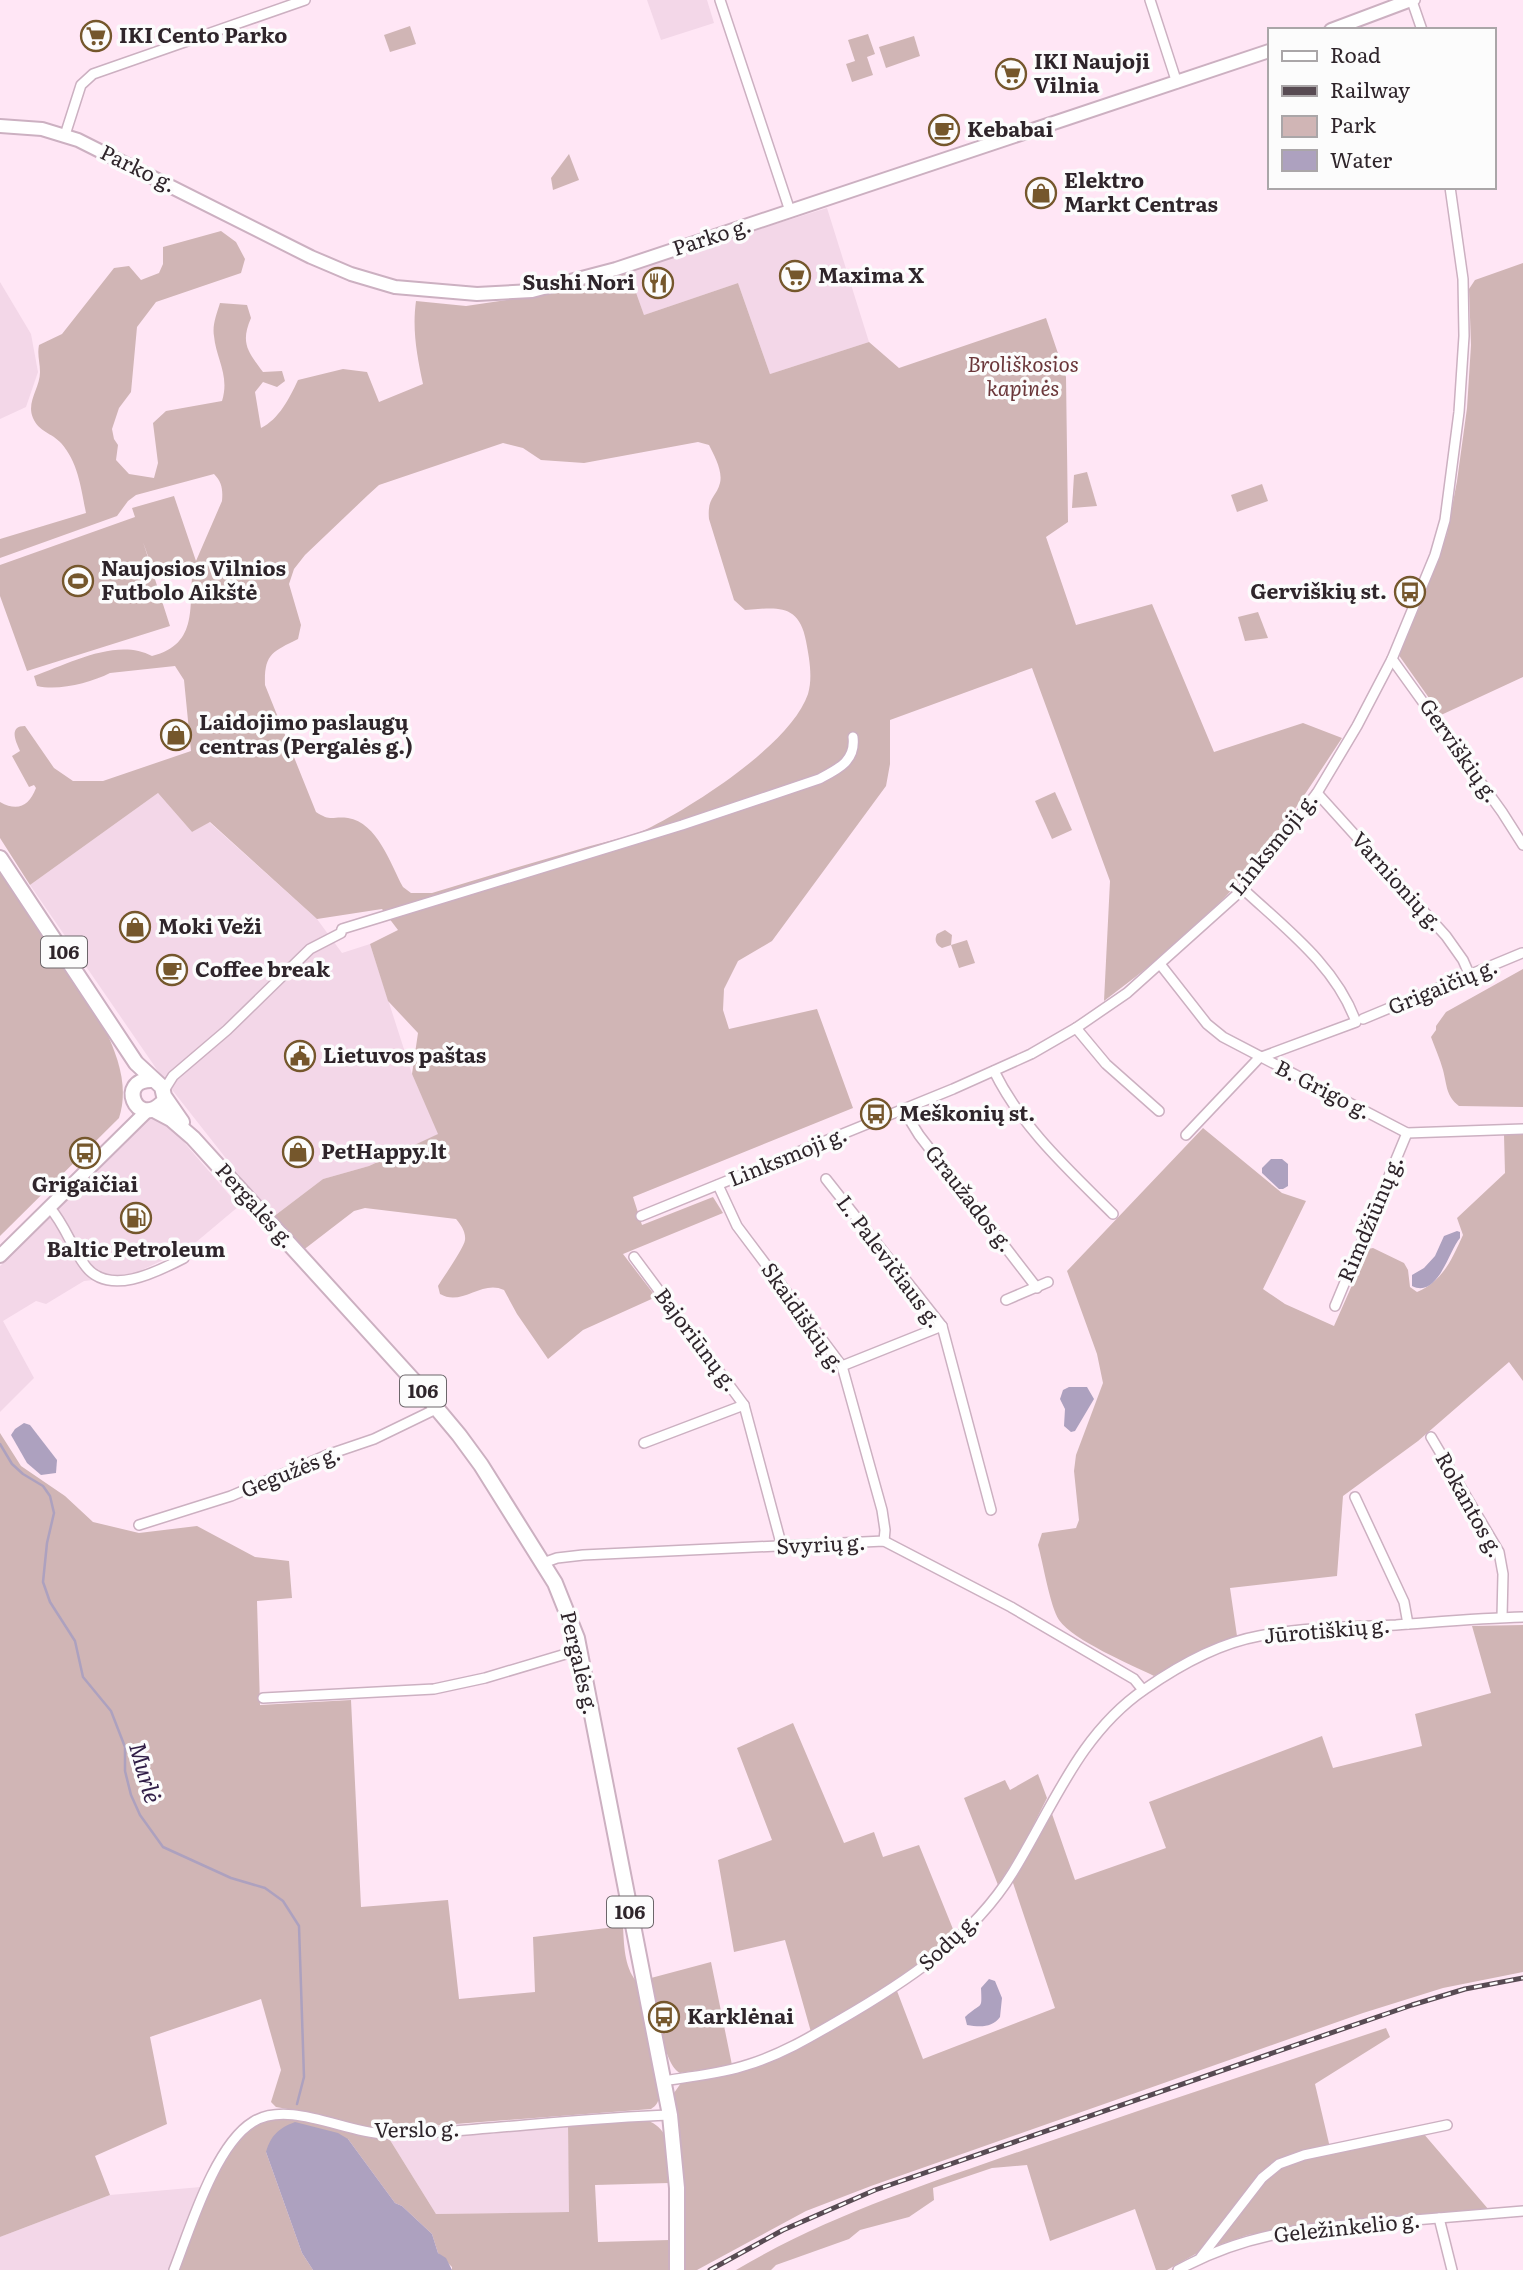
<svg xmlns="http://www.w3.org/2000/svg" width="1523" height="2270" font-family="Literata,serif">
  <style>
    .built { fill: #f3d7e8 }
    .green { fill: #d0b5b5; fill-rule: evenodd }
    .water { fill: #ada1bf }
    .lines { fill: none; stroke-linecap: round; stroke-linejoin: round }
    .stream { stroke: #ada1bf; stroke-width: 2.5 }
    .street-casing { stroke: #ccb0c1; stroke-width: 12 }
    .secondary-casing { stroke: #ccb0c1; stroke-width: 16 }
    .primary-casing { stroke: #ccb0c1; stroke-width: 18 }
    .street { stroke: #fff; stroke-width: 9 }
    .secondary { stroke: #fff; stroke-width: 12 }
    .primary { stroke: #fff; stroke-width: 14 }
    .rail-casing { stroke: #584b53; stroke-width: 5 }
    .rail { stroke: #fcfcfc; stroke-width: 2.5; stroke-dasharray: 8; stroke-linecap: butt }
    .labels { text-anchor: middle; stroke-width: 7; stroke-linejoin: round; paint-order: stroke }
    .shield { fill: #fcfcfc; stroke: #6c666a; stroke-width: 2 }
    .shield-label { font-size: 19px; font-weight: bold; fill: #2f252b }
    .poi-label { font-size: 21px; font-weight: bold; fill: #2f252b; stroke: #fcfcfc; text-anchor: start }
    .street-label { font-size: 21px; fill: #2f252b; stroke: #fcfcfc }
    .park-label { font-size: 21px; font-style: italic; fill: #6b373a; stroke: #fcfcfc }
    .water-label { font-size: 23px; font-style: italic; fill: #311e47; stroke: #fcfcfc }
  </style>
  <rect width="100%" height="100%" fill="#ffe6f5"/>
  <g class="built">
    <polygon points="647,0 707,0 714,23 661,40"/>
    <polygon points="827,208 869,342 770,374 738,283 644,315 628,270"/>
    <polygon points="0,282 31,334 38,372 26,407 0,419"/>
    <polygon points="158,793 192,832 209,822 317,919 342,953 370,944 412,1074 439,1134 369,1166 323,1179 273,1217 254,1194 162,1077 30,885"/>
    <polygon points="155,1116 163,1118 239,1206 189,1248 129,1276 84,1281 46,1304 36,1301 3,1321 34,1378 0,1412 0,1266 148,1119"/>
    <polygon points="568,2124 570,2212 436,2214 390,2140 404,2137"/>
    <polygon points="212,2186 179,2270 0,2270 0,2237 110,2195"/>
  </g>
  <g class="green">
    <polygon points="410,26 416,44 390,52 384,35"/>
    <polygon points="868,34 875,54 867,57 873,75 852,82 846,64 855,61 848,40"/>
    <polygon points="914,36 920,56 886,68 879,47"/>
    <polygon points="569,154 579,180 553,190 551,178"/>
    <path d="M 221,231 L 236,242 L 245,259 L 241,273 L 156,302 L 137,327 L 131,392 L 119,408 L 112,429 L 114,439 L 118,445 L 116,460 L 129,474 L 154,478 L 158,463 L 153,423 L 166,411 L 222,401 C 230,375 216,359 214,336 C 212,325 217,313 220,303 L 247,305 L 251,318 C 240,343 248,352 263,372 L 282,371 L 285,381 L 277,387 L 263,382 L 255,392 L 261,428 C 279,419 289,399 298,380 L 343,369 L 367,372 L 379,402 L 423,384 C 417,356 412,330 416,301 L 466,306 L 534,296 L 583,285 L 628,270 L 644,315 L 738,283 L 770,374 L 869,342 L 899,368 L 1046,318 L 1066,377 L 1068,522 L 1046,537 L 1076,625 L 1152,604 L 1214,752 L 1303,723 L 1342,738 C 1315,779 1289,820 1259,858 C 1216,913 1160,959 1104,1001 L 1110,881 L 1032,668 L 890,720 L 890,764 L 886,786 L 772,941 L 738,961 L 724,989 L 723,1010 L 729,1029 L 817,1009 L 853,1108 L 633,1197 L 642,1225 L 713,1197 L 723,1213 L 623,1254 L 656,1297 L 583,1330 L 548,1359 L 517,1314 L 504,1290 C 482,1279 462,1307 440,1294 L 438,1286 C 444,1276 464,1248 465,1240 C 466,1232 461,1225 456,1219 L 365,1208 L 354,1211 L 302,1251 L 273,1217 L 323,1179 L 369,1166 L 438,1134 L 412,1074 L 418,1033 L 388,1001 L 370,944 L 398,930 L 382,909 L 317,919 L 210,822 L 192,832 L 158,793 L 30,885 L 0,838 L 0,802 C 18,812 29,806 36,788 L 34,785 L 29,787 L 12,756 L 20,751 C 16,742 8,726 25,726 L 54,768 L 73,781 L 103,781 L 191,751 L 184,680 L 175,666 L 110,673 C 90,683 59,691 37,686 L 34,676 C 68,664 117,637 152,656 C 200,644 188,605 193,567 L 156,579 L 143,542 L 170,626 L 27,671 L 0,596 L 0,565 L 135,517 L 132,508 L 174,496 L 196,561 L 222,501 C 223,490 222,482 214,474 L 136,495 L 128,501 L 117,516 L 0,558 L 0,539 L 86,513 C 81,488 78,462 61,443 C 52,433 39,432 33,418 C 26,402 40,388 40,372 C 40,362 37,355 39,345 L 62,334 L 114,268 L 129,266 L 141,280 L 159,273 L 163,264 L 163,247 ZM 698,442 L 709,445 C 714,455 723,471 720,483 C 716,498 707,497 709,519 L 734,600 L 745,610 C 775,608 799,602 806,641 C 809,657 813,677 808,694 C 791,744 694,806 647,829 C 627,838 602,842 580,849 C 531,863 481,878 432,893 L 411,893 L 403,887 C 391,865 377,822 348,818 C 332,816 331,822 316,812 L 265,685 C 264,654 272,652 298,639 L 301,625 L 289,584 L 294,569 L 305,555 L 368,495 L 379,485 L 503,443 L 523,448 L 541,460 L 584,463 Z"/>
    <polygon points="1523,263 1523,677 1441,715 1398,654 1422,602 1447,534 1457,481 1467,408 1471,345 1469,289 1475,280"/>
    <polygon points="1087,472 1097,506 1072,508 1074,475"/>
    <polygon points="1262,484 1268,501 1237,512 1231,495"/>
    <polygon points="1258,612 1268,638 1245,641 1238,617"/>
    <polygon points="1055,792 1072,830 1052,839 1035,801"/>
    <path d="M 0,869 L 105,1029 C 118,1057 129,1087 119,1118 L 0,1236 Z"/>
    <path d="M 945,930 L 952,935 L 951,945 L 967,940 L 975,963 L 959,968 L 951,945 L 942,948 C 936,945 934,940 937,934 Z"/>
    <path d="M 1523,969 L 1523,1107 L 1459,1106 C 1446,1096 1447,1085 1443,1070 C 1440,1059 1435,1048 1431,1037 L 1436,1030 L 1436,1026 L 1446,1012 Z"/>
    <path d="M 1203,1128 L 1282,1193 L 1306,1201 L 1263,1289 L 1285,1304 L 1334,1326 L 1368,1249 L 1373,1248 L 1404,1263 L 1408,1270 L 1410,1287 L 1417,1292 C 1443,1281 1452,1259 1463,1235 L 1457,1218 L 1505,1173 L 1504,1135 L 1523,1133 L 1523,1381 L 1509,1362 L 1418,1441 L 1343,1496 L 1337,1576 L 1230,1588 L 1237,1636 L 1196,1653 L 1154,1676 C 1130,1664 1074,1641 1059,1620 C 1050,1606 1043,1563 1038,1545 L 1042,1533 L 1076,1528 L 1079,1520 L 1074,1471 L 1076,1455 L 1103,1383 L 1097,1354 L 1067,1271 Z"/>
    <path d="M 0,1433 L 21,1466 L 65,1496 L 93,1522 L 139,1533 L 197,1526 L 255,1557 L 289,1561 L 292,1598 L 257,1601 L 260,1705 L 351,1700 L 361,1907 L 448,1900 L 459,1999 L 535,1992 L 533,1937 L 623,1926 C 624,1944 624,1966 636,1981 L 659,2090 C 660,2099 658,2105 651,2109 L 404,2128 L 371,2128 L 316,2114 L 276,2107 L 271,2102 L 281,2070 L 261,1999 L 150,2037 L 167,2124 L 95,2156 L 110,2195 L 0,2237 Z"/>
    <polygon points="1523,1625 1523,1972 1443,1988 1363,2013 871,2186 806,2211 697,2270 683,2270 682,2159 674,2093 681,2083 735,2073 769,2062 897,1991 923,2059 1055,2008 1012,1880 1051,1811 1075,1880 1166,1848 1149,1802 1322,1736 1333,1768 1422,1746 1415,1714 1491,1693 1472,1626"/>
    <polygon points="793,1723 844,1843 874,1832 883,1857 919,1845 955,1934 911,1971 811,2032 785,1940 734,1952 718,1860 772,1840 737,1748"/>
    <polygon points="1038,1774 1047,1798 1023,1846 998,1885 964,1798 1005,1780 1010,1790"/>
    <path d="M 711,1962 L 732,2065 L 680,2073 C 662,2064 655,1999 651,1978 Z"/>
    <path d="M 1386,2028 L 1390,2037 L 1315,2084 L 1331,2152 L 1423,2133 L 1489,2210 L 1304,2225 L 1248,2235 L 1201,2251 L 1167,2270 L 1156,2270 L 1135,2209 L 1050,2241 L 1027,2165 L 992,2168 L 933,2188 L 934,2200 L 909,2217 L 860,2230 L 849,2239 L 776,2265 L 771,2270 L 736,2270 C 827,2216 926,2184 1024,2150 C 1145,2108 1266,2068 1386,2028 Z"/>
    <path d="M 288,2117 L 390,2140 L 436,2214 L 569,2212 L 568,2124 L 646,2120 C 675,2130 668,2158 669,2183 L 595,2185 L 598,2242 L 670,2240 L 670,2270 L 452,2270 L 452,2267 L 438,2253 L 432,2234 L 402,2206 L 395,2203 L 348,2139 L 266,2152 L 302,2253 L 313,2270 L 179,2270 C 194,2231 219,2153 253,2128 C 264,2119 275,2118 288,2117 Z"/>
  </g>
  <g class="water">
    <polygon points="1271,1159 1282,1159 1288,1164 1288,1186 1283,1189 1279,1189 1262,1173 1262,1168"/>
    <path d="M 1457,1231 L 1460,1232 L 1460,1238 C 1449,1250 1438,1299 1412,1286 L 1412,1275 L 1424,1268 L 1435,1256 L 1444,1236 Z"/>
    <polygon points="1069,1387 1087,1387 1094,1399 1075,1431 1071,1432 1064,1426 1065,1409 1060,1399 1063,1390"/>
    <polygon points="24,1423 30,1425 57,1460 56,1473 41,1475 27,1463 11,1435 15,1429"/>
    <path d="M 989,1979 L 995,1981 L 1002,1998 L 1000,2017 C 992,2028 980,2027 967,2025 L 965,2017 C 982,2001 982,2012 981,1988 Z"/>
    <path d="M 295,2122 L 338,2133 L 348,2139 L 395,2203 L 402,2206 L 432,2234 L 438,2253 L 446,2258 L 452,2270 L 313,2270 L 302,2253 L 266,2152 C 271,2135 279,2128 295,2122 Z"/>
  </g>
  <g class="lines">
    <polyline class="stream" points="0,1444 12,1464 23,1474 43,1486 50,1496 54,1513 47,1543 43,1582 50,1602 75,1641 83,1677 111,1711 125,1747 125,1771 131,1795 140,1815 163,1847 231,1878 265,1888 283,1901 299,1926 304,2077 297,2104"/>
    <g class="street-casing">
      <g id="street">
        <polyline points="720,0 790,211"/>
        <polyline points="1150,0 1177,83"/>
        <polyline points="1415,0 1412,1 1422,30"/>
        <polyline points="65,135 81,85 93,74 305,0"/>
        <polyline points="1392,659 1502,812 1523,845"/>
        <polyline points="1317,793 1446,936 1463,960 1470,976"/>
        <polyline points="1160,964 1207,1024 1223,1037 1407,1133 1523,1129"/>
        <polyline points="1363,1019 1522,953"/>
        <polyline points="1076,1028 1106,1064 1159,1111"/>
        <path d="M 994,1071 C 1022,1128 1069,1170 1113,1214"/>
        <path d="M 163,1092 L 173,1076 L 227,1030 L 310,949 L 341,933 L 342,929 L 682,825 L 819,779 C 838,769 856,761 853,737"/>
        <polyline points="903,1109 919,1135 1037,1288"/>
        <path d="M 1186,1135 L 1259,1058 L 1356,1022 C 1336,966 1285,928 1243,889"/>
        <polyline points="826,1179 942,1326 991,1510"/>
        <polyline points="718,1185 737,1226 842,1366 882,1510 885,1530 884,1541"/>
        <path d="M 50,1208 C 65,1225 71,1246 84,1264 C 107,1298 157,1272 184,1258"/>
        <polyline points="641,1216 953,1089 1031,1054 1076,1028 1127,993 1243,889 1317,793 1357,726 1392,659 1435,555 1445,520 1459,412 1464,336 1463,279 1450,187"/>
        <polyline points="634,1257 744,1405 782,1547"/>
        <polyline points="1006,1300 1048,1282"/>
        <polyline points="1335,1306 1407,1133"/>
        <polyline points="842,1366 942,1326"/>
        <polyline points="1431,1437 1499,1552 1503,1574 1502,1617"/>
        <polyline points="644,1443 744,1405"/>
        <polyline points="1355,1497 1404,1602 1408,1624"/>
        <polyline points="139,1525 231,1496 327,1455 374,1439 438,1408"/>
        <polyline points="543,1563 557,1558 583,1555 884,1541 1011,1607 1134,1679 1143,1690"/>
        <polyline points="263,1698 434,1689 485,1678 579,1650"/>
        <path d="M 664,2081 C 692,2076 721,2074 747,2065 C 780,2055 809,2038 838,2021 C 904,1983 972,1939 1013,1872 C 1053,1807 1079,1734 1145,1689 C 1178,1666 1220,1643 1259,1636 C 1304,1627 1351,1627 1396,1625 C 1438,1622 1481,1618 1523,1617"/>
        <polyline points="1439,2218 1452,2270"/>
        <polyline points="1201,2257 1262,2178 1279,2164 1304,2155 1447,2125"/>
        <path d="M 174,2270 C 190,2229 215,2145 253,2122 C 288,2100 344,2132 383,2134 C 418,2135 454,2131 489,2128 C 550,2123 610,2117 670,2115"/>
        <path d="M 1178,2270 C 1249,2231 1311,2227 1390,2222 C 1434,2218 1479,2215 1523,2211"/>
      </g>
    </g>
    <g class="secondary-casing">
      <g id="secondary">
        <polyline points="1331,30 1411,0"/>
        <polyline points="0,126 42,129 78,140 311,257 351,274 395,287 477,294 532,291 616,269 727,232 1269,51"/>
        <polyline points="0,1256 147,1111"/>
      </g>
    </g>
    <g class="primary-casing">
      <g id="primary">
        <polyline points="0,858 136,1063 162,1087 164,1096 182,1122"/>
        <path d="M 151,1080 C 117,1080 136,1127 161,1104"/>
        <polyline points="154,1110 171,1119 193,1138 413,1380 459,1435 481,1465 555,1583 577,1638 670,2115 677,2188 677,2270"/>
      </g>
    </g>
    <use href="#street" class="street"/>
    <use href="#secondary" class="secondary"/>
    <use href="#primary" class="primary"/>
    <g class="rail-casing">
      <polyline id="rail" points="710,2270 783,2230 875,2190 1412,2005 1465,1989 1523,1978"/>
    </g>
    <use href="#rail" class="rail"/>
  </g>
  <defs>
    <g id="supermarket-ring" transform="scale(1.575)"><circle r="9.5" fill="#fcfcfc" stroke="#75572c" stroke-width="1.5"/><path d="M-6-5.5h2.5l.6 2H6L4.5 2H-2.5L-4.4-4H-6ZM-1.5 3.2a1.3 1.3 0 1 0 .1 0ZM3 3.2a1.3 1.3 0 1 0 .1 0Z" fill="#75572c"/></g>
    <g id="cafe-ring" transform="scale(1.575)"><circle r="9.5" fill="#fcfcfc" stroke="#75572c" stroke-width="1.5"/><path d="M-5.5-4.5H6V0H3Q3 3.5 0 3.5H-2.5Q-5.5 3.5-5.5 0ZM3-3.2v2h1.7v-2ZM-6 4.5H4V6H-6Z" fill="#75572c"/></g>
    <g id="shop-ring" transform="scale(1.575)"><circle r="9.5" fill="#fcfcfc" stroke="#75572c" stroke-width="1.5"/><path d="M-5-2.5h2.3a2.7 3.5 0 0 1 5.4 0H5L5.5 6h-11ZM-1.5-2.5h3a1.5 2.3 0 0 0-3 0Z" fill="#75572c"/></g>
    <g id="restaurant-ring" transform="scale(1.575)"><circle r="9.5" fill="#fcfcfc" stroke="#75572c" stroke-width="1.5"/><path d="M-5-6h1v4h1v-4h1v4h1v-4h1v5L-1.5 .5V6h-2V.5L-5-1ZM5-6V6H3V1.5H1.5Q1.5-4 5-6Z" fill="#75572c"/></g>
    <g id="stadium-ring" transform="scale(1.575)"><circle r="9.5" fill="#fcfcfc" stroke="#75572c" stroke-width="1.5"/><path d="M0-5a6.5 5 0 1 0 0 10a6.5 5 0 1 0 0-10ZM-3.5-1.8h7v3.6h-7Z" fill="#75572c"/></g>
    <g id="bus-ring" transform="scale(1.575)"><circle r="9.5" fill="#fcfcfc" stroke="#75572c" stroke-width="1.5"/><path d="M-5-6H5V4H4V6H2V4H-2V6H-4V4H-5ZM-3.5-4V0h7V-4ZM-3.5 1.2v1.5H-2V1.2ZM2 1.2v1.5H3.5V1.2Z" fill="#75572c"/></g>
    <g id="civic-ring" transform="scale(1.575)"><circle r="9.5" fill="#fcfcfc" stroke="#75572c" stroke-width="1.5"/><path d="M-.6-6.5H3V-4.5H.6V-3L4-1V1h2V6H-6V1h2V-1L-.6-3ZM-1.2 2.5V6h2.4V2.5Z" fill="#75572c"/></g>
    <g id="fuel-ring" transform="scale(1.575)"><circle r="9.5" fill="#fcfcfc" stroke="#75572c" stroke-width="1.5"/><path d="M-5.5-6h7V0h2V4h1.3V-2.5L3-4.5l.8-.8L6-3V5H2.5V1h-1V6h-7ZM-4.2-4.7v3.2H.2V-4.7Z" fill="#75572c"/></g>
  </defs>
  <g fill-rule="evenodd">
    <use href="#supermarket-ring" x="96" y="36"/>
    <use href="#supermarket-ring" x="1011" y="74"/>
    <use href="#cafe-ring" x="944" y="130"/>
    <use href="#shop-ring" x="1041" y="193"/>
    <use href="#supermarket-ring" x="795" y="276"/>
    <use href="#restaurant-ring" x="658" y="283"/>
    <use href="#stadium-ring" x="78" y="581"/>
    <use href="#bus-ring" x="1410" y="592"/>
    <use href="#shop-ring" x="176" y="735"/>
    <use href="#shop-ring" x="135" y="927"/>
    <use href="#cafe-ring" x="172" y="970"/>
    <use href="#civic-ring" x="300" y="1056"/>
    <use href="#bus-ring" x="876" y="1114"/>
    <use href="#shop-ring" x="298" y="1152"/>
    <use href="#bus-ring" x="85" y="1153"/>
    <use href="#fuel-ring" x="136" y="1218"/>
    <use href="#bus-ring" x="664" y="2017"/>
  </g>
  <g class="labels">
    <g class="shield">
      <rect x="41" y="936.5" width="46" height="31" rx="5"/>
      <rect x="400" y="1375.5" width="46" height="31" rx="5"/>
      <rect x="607" y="1896.5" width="46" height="31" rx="5"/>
    </g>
    <g class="shield-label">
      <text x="64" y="959">106</text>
      <text x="423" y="1398">106</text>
      <text x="630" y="1919">106</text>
    </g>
    <g class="poi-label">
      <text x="119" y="43">IKI Cento Parko</text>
      <text x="1034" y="69">IKI Naujoji<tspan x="1034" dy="24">Vilnia</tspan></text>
      <text x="967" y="137">Kebabai</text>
      <text x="1064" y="188">Elektro<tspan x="1064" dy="24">Markt Centras</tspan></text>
      <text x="818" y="283">Maxima X</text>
      <text x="635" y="290" text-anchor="end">Sushi Nori</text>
      <text x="101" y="576">Naujosios Vilnios<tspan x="101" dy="24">Futbolo Aikštė</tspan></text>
      <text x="1387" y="599" text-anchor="end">Gerviškių st.</text>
      <text x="199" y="730">Laidojimo paslaugų<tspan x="199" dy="24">centras (Pergalės g.)</tspan></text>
      <text x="158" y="934">Moki Veži</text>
      <text x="195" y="977">Coffee break</text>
      <text x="323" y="1063">Lietuvos paštas</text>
      <text x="899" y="1121">Meškonių st.</text>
      <text x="321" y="1159">PetHappy.lt</text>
      <text x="85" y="1192" text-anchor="middle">Grigaičiai</text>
      <text x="136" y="1257" text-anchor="middle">Baltic Petroleum</text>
      <text x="687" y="2024">Karklėnai</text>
    </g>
    <g class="street-label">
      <text transform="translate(138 169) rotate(26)" y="7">Parko g.</text>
      <text transform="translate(712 237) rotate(-18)" y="7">Parko g.</text>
      <text transform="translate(1459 751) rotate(55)" y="7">Gerviškių g.</text>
      <text transform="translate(1274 844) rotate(-51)" y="7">Linksmoji g.</text>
      <text transform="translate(1397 882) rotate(48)" y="7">Varnionių g.</text>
      <text transform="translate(1443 987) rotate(-22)" y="7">Grigaičių g.</text>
      <text transform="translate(1323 1090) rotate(27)" y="7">B. Grigo g.</text>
      <text transform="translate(788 1157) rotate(-22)" y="7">Linksmoji g.</text>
      <text transform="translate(969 1199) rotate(52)" y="7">Graužados g.</text>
      <text transform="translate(255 1206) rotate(48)" y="7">Pergalės g.</text>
      <text transform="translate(1371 1219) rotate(-67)" y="7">Rimdžiūnų g.</text>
      <text transform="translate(889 1262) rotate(53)" y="7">L. Palevičiaus g.</text>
      <text transform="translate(803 1318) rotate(55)" y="7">Skaidiškių g.</text>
      <text transform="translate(696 1340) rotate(53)" y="7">Bajoriūnų g.</text>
      <text transform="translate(291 1472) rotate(-22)" y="7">Gegužės g.</text>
      <text transform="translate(1469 1505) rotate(61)" y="7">Rokantos g.</text>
      <text transform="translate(821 1545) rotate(-3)" y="7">Svyrių g.</text>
      <text transform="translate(1327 1631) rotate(-5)" y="7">Jūrotiškių g.</text>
      <text transform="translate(579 1663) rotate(77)" y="7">Pergalės g.</text>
      <text transform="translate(949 1942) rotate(-43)" y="7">Sodų g.</text>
      <text transform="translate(417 2130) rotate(-1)" y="7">Verslo g.</text>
      <text transform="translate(1347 2228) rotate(-6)" y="7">Geležinkelio g.</text>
    </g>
    <g class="park-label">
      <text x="1023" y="372">Broliškosios<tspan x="1023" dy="24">kapinės</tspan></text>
    </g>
    <g class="water-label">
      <text transform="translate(145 1773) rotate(74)" y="8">Murlė</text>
    </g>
  </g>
  <rect x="1268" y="28" width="228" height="161" fill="#fcfcfc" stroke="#aaa6a8" stroke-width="2"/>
  <rect x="1282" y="51" width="35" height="10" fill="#ffffff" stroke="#aaa6a8" stroke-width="2"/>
  <text x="1330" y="63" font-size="21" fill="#2f252b">Road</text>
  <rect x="1282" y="86" width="35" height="10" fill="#584b53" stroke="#aaa6a8" stroke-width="2"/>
  <text x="1330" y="98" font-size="21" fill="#2f252b">Railway</text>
  <rect x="1282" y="116" width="35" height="21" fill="#d0b5b5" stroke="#aaa6a8" stroke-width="2"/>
  <text x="1330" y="133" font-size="21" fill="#2f252b">Park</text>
  <rect x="1282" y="150" width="35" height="21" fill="#ada1bf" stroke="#aaa6a8" stroke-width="2"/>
  <text x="1330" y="168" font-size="21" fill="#2f252b">Water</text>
</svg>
